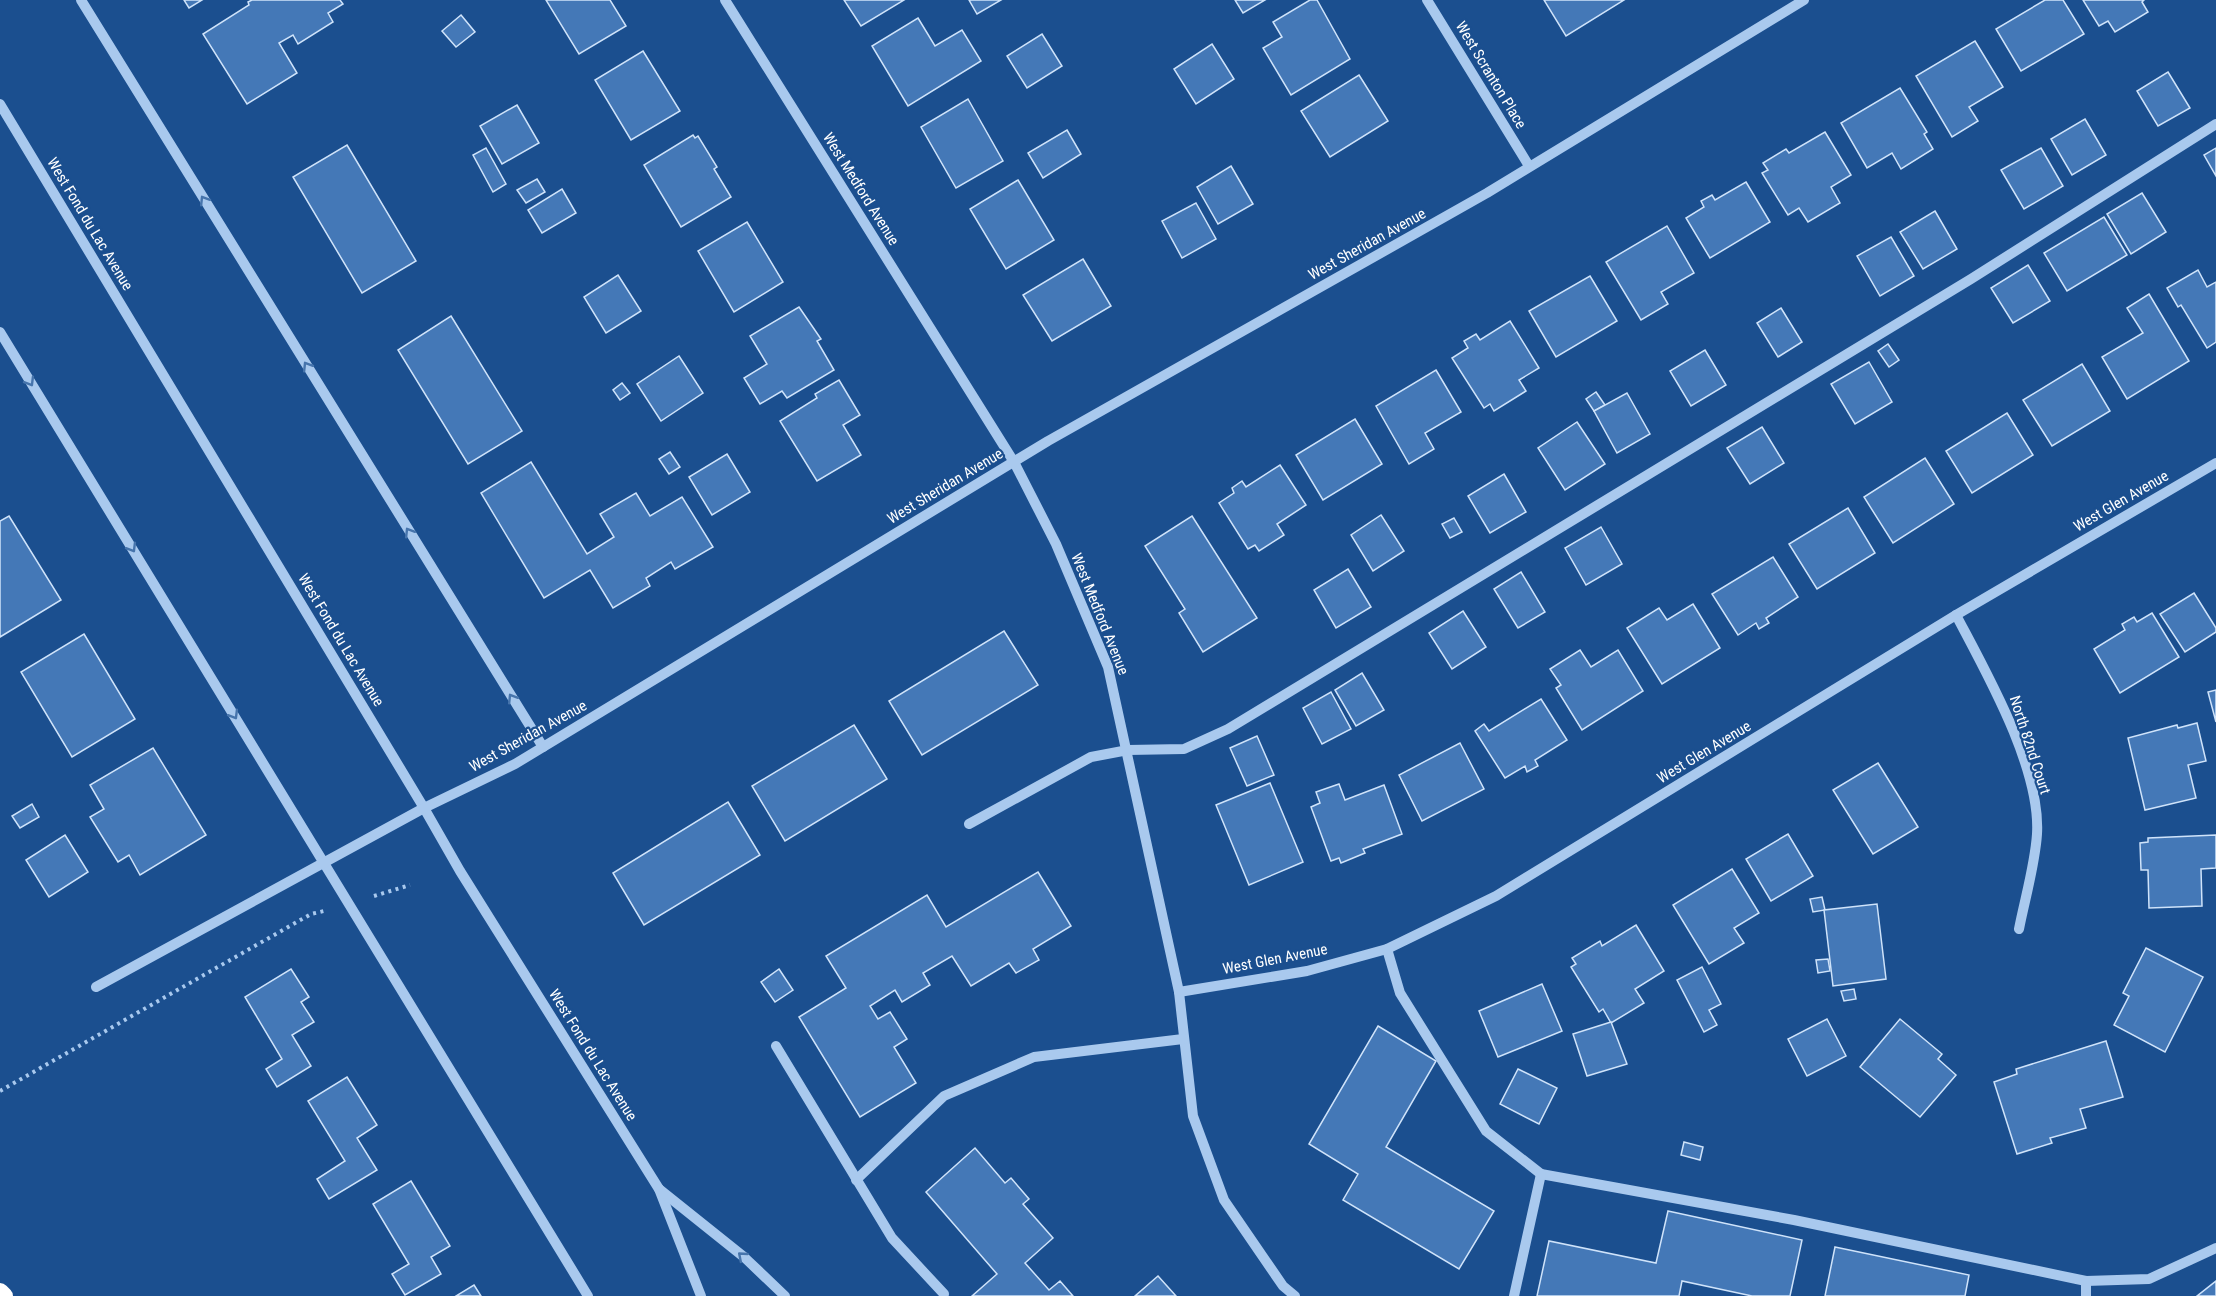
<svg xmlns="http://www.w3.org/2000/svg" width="2216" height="1296" font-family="'Roboto Condensed',sans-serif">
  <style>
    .building { fill: #4478b7; stroke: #cfe3fa; stroke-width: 1.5 }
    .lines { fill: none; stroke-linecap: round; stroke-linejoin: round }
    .path { stroke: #a9c9ee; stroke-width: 4; stroke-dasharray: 3 4.5; stroke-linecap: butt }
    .minor { stroke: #a9c9ee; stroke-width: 10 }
    .highway { stroke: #fff; stroke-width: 18 }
    .oneway { stroke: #4674ac }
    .labels { text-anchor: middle; stroke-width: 4.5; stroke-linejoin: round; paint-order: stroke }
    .street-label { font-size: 15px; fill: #fff; stroke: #1b4f8f }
  </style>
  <rect width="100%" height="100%" fill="#1b4f8f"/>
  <g class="building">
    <polygon points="184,0 202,0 189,8"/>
    <polygon points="252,0 340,0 343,4 328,13 333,22 298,44 293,35 279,43 297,73 247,104 203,34 249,5 248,2"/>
    <polygon points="546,0 610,0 626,26 579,54"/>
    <polygon points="844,0 904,0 861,26"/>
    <polygon points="969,0 1001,0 977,14"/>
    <polygon points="1235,0 1265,0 1243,13"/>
    <polygon points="1310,0 1317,0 1350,59 1291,95 1263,48 1282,37 1273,22"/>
    <polygon points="1544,0 1624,0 1566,36"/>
    <polygon points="2045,0 2063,0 2084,34 2021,71 1996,29"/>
    <polygon points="2083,0 2144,0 2142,2 2148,12 2115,32 2108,21 2099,26"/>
    <polygon points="461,15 475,32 456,47 442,31"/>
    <polygon points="918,18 935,46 962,30 981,61 908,106 872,46"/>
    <polygon points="1042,34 1062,66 1027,88 1007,56"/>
    <polygon points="1975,41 2003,87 1969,107 1978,121 1952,137 1916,76"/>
    <polygon points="1212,44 1234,79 1196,104 1174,69"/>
    <polygon points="643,51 680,111 631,140 595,80"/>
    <polygon points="2168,72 2190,108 2158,126 2137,91"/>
    <polygon points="1359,75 1388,121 1330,157 1301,111"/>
    <polygon points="1900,88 1927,132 1924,134 1933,149 1901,169 1892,153 1867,168 1841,123"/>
    <polygon points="968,99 1003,161 956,188 921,127"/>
    <polygon points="517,105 539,143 502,164 480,126"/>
    <polygon points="2085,119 2106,155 2072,175 2051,139"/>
    <polygon points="1067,130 1081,154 1043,178 1028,153"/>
    <polygon points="1825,132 1851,175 1831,187 1840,203 1808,222 1799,208 1788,215 1762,173 1768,170 1763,163 1786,149 1789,153"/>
    <polygon points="693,135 695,138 698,136 717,167 714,169 731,197 681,227 644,165"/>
    <polygon points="347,145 416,261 362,293 293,177"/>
    <polygon points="486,148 506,184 493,192 473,155"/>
    <polygon points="2041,148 2063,186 2024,209 2001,170"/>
    <polygon points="2216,148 2216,176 2204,155"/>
    <polygon points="1231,166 1253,204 1218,224 1197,187"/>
    <polygon points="537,179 545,192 526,203 517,190"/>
    <polygon points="1018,180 1054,240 1006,269 970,209"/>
    <polygon points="1746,182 1770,222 1710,258 1686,218 1704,207 1701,201 1712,195 1715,200"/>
    <polygon points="562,189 576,213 542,233 528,210"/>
    <polygon points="2142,193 2166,232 2131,254 2107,214"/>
    <polygon points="1196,203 1216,239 1182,258 1162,221"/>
    <polygon points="1935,211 1957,249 1923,269 1900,232"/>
    <polygon points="2104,217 2127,255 2067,291 2044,253"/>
    <polygon points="747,222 783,282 734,312 698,251"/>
    <polygon points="1667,226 1694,273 1661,292 1668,304 1641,320 1606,262"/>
    <polygon points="1891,237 1914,276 1880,296 1857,256"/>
    <polygon points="1083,259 1111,306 1052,341 1023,295"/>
    <polygon points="2028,265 2050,301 2013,323 1991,288"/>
    <polygon points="2198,270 2207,287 2216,282 2216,342 2207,348 2181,305 2178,307 2167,288"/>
    <polygon points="618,275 641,311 606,333 584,297"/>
    <polygon points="1590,276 1617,321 1556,357 1529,311"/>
    <polygon points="2149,294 2189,361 2127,399 2102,357 2143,333 2127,308"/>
    <polygon points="799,307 821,339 817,341 834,370 787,398 782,391 760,404 744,378 767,364 750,336"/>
    <polygon points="1781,308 1802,342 1778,357 1757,323"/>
    <polygon points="451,316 522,431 468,464 398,350"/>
    <polygon points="1510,321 1539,368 1519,380 1526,391 1494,411 1490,404 1484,408 1452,358 1468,348 1464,341 1476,334 1480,340"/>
    <polygon points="1888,344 1899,360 1889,367 1878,351"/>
    <polygon points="1705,350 1726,385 1691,406 1670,371"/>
    <polygon points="679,356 703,393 661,421 637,384"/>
    <polygon points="1869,362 1892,402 1855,424 1831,384"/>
    <polygon points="2082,364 2110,411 2052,446 2023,400"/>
    <polygon points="1436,370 1461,412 1425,433 1434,449 1409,464 1376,406"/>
    <polygon points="839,380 860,415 843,425 861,455 817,481 780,421 817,398 815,394"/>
    <polygon points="622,383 630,393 620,400 613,390"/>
    <polygon points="1596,392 1605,405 1594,411 1586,399"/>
    <polygon points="1627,393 1650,434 1617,453 1594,411"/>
    <polygon points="2007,413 2033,455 1972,493 1946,451"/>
    <polygon points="1355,419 1382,464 1323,500 1296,455"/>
    <polygon points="1577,422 1605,464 1565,490 1538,448"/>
    <polygon points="1762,427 1784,463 1750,484 1727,448"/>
    <polygon points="670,452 680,467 669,474 659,459"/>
    <polygon points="727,454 750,492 712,515 689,477"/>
    <polygon points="1925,458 1954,504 1893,543 1864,497"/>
    <polygon points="531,462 587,554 614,537 600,514 636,493 650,516 682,497 713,547 675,569 671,562 646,578 650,586 613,608 590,570 544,598 481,493"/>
    <polygon points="1280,465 1306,505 1277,524 1284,535 1259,551 1255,545 1248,549 1219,503 1234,493 1232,488 1242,481 1246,487"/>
    <polygon points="1504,474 1526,512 1490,533 1468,496"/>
    <polygon points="1848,508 1875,553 1817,589 1789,544"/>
    <polygon points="1381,515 1404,551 1373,571 1351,535"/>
    <polygon points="9,516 61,600 0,637 0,521"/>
    <polygon points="1192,516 1257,618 1203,652 1179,613 1185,609 1145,546"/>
    <polygon points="1454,518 1462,532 1450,538 1442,524"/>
    <polygon points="1601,527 1622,564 1586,585 1565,548"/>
    <polygon points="1773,557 1798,597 1766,618 1769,623 1759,629 1756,623 1738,635 1712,594"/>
    <polygon points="1348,569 1371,607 1336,628 1314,590"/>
    <polygon points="1521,572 1545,612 1518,628 1494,589"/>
    <polygon points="2194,593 2216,628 2216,632 2185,652 2160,614"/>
    <polygon points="1693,604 1720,648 1662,684 1627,628 1659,608 1667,620"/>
    <polygon points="1463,611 1486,647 1452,669 1429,633"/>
    <polygon points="2152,613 2179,657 2120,693 2094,649 2125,630 2122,624 2134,617 2137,622"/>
    <polygon points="1004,631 1038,685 922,755 889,701"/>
    <polygon points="84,634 135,719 72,757 21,672"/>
    <polygon points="1580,650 1591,667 1618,650 1643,691 1582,730 1556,688 1561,685 1550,669"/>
    <polygon points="1362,673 1384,710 1356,726 1335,690"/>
    <polygon points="2216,690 2216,722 2208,692"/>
    <polygon points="1331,692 1351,729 1322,744 1303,708"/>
    <polygon points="1541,699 1567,740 1535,760 1538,766 1527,772 1525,766 1505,778 1475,731 1484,724 1489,731"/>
    <polygon points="2197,723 2206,761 2188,765 2196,798 2145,810 2128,738 2177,725 2178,728"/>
    <polygon points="854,725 887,779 785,841 752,786"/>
    <polygon points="1257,736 1274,775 1247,786 1230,748"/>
    <polygon points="1460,743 1484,789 1422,821 1399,775"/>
    <polygon points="153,748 206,835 140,875 129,855 118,862 90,817 104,809 90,785"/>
    <polygon points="1878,763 1918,827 1873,854 1833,790"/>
    <polygon points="1270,783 1303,862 1249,885 1216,805"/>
    <polygon points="1339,784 1345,800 1384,785 1402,834 1363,849 1365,853 1341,863 1339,858 1331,861 1311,807 1320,803 1316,792"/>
    <polygon points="728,802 760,855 644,925 613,873"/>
    <polygon points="32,804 39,817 20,828 12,816"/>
    <polygon points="1788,834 1813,876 1771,901 1746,859"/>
    <polygon points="65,835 88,872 49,897 26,860"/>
    <polygon points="2216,835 2216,868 2201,869 2202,906 2149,908 2148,870 2141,870 2140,843 2148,842 2148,838"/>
    <polygon points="1732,869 1759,913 1734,928 1744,943 1709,964 1673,905"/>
    <polygon points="1038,872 1071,926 1033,949 1039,960 1016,973 1009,963 971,986 952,956 923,973 930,985 902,1002 895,990 870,1006 878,1019 890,1012 907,1039 894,1047 916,1083 860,1117 799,1017 846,988 826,956 927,895 946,927"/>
    <polygon points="1822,897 1825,910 1813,912 1810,899"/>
    <polygon points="1877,904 1886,979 1833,986 1824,910"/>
    <polygon points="1636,925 1664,971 1635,989 1644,1003 1611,1023 1603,1009 1599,1012 1571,967 1576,964 1572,958 1600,941 1602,946"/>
    <polygon points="2146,948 2203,977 2165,1052 2114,1025 2129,996 2123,993"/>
    <polygon points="1828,959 1830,971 1818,973 1816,960"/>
    <polygon points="1702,967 1721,1004 1709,1010 1717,1025 1704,1032 1677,980"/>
    <polygon points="291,969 309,997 301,1002 314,1022 292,1035 311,1066 277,1087 266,1069 282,1059 245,997"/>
    <polygon points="779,969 793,990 775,1002 761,982"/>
    <polygon points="1542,984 1562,1031 1498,1057 1479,1011"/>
    <polygon points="1854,989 1856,999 1844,1001 1841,991"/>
    <polygon points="1827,1019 1846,1056 1807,1076 1788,1039"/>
    <polygon points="1900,1019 1942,1054 1938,1059 1956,1075 1920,1117 1860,1067"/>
    <polygon points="1611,1022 1627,1064 1587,1076 1573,1034"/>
    <polygon points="1378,1026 1436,1061 1386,1147 1494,1211 1459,1269 1343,1200 1358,1174 1309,1144"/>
    <polygon points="2106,1041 2123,1097 2080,1109 2086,1128 2050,1138 2052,1143 2017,1154 1994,1082 2017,1074 2016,1069"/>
    <polygon points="1518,1069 1557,1088 1539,1124 1500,1104"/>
    <polygon points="347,1077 377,1125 357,1138 377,1170 329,1199 317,1179 345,1161 308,1101"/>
    <polygon points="1684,1142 1703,1147 1700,1160 1681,1155"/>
    <polygon points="975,1148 1005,1183 1011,1178 1029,1199 1023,1204 1053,1238 1025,1263 1049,1290 1060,1281 1073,1296 972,1296 997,1274 926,1192"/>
    <polygon points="411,1181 450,1246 431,1257 441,1274 405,1295 392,1274 409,1264 373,1204"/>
    <polygon points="1668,1211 1802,1240 1790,1296 1752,1296 1682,1281 1679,1296 1537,1296 1549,1241 1656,1263"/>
    <polygon points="1835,1247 1969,1275 1965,1296 1825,1296"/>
    <polygon points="1158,1276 1176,1296 1135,1296"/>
    <polygon points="2216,1281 2216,1296 2197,1296"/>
    <polygon points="474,1285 481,1296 456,1296"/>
  </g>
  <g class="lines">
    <g class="path">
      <polyline points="374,896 410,885"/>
      <polyline points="0,1091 311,914 324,911"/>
    </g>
    <g class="minor">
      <polyline points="81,0 543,747"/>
      <polyline points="725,0 1014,462 1056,544 1108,667 1179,992 1193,1116 1224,1200 1283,1286 1295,1296"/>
      <polyline points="1427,0 1529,166"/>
      <polyline points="0,104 424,808 460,871 659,1189 701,1296"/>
      <polyline points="0,332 588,1296"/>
      <path d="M 1956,615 C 1986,672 2041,768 2037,834 C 2035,865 2025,898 2019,929"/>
      <polyline points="969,824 1091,757 1128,750 1184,749 1228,729 1971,279 2216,124"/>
      <polyline points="1387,949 1400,993 1486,1131 1541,1174 1794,1220 2086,1281 2149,1279 2216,1248"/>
      <polyline points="96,987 424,808 515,764 1048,441 1487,193 1804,0"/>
      <polyline points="1179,992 1307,971 1387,949 1496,896 1956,615 2216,463"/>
      <polyline points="776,1046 892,1238 944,1294"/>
      <polyline points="856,1180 944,1096 1034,1057 1183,1039"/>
      <polyline points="659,1189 744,1257 785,1296"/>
      <polyline points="1514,1296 1541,1174"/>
      <polyline points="2086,1296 2086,1281"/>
    </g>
    <polyline class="highway" points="0,1292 4,1296"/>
  </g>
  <defs><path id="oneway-chevron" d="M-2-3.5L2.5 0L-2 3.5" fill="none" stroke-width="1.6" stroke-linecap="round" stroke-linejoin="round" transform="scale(1.5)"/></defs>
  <g class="oneway">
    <use href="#oneway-chevron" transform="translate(204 200) rotate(-122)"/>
    <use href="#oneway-chevron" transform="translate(307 366) rotate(-122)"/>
    <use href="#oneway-chevron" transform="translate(30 382) rotate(59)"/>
    <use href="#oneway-chevron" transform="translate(409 532) rotate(-122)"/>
    <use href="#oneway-chevron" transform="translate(132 548) rotate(59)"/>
    <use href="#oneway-chevron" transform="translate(512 698) rotate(-122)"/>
    <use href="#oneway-chevron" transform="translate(234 715) rotate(59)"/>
    <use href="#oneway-chevron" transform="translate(742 1256) rotate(-139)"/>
  </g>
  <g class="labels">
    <g class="street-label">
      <text transform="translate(1491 75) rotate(59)" y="5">West Scranton Place</text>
      <text transform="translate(861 189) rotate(58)" y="5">West Medford Avenue</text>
      <text transform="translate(90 224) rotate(59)" y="5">West Fond du Lac Avenue</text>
      <text transform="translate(1367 244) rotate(-29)" y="5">West Sheridan Avenue</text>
      <text transform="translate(945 486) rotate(-31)" y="5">West Sheridan Avenue</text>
      <text transform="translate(2121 501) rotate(-30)" y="5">West Glen Avenue</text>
      <text transform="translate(1100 614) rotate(68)" y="5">West Medford Avenue</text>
      <text transform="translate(341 640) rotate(59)" y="5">West Fond du Lac Avenue</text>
      <text transform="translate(528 736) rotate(-29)" y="5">West Sheridan Avenue</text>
      <text transform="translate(2030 745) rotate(72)" y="5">North 82nd Court</text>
      <text transform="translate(1704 752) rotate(-31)" y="5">West Glen Avenue</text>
      <text transform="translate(1275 959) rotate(-11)" y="5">West Glen Avenue</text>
      <text transform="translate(593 1055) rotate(58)" y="5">West Fond du Lac Avenue</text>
    </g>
  </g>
</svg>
